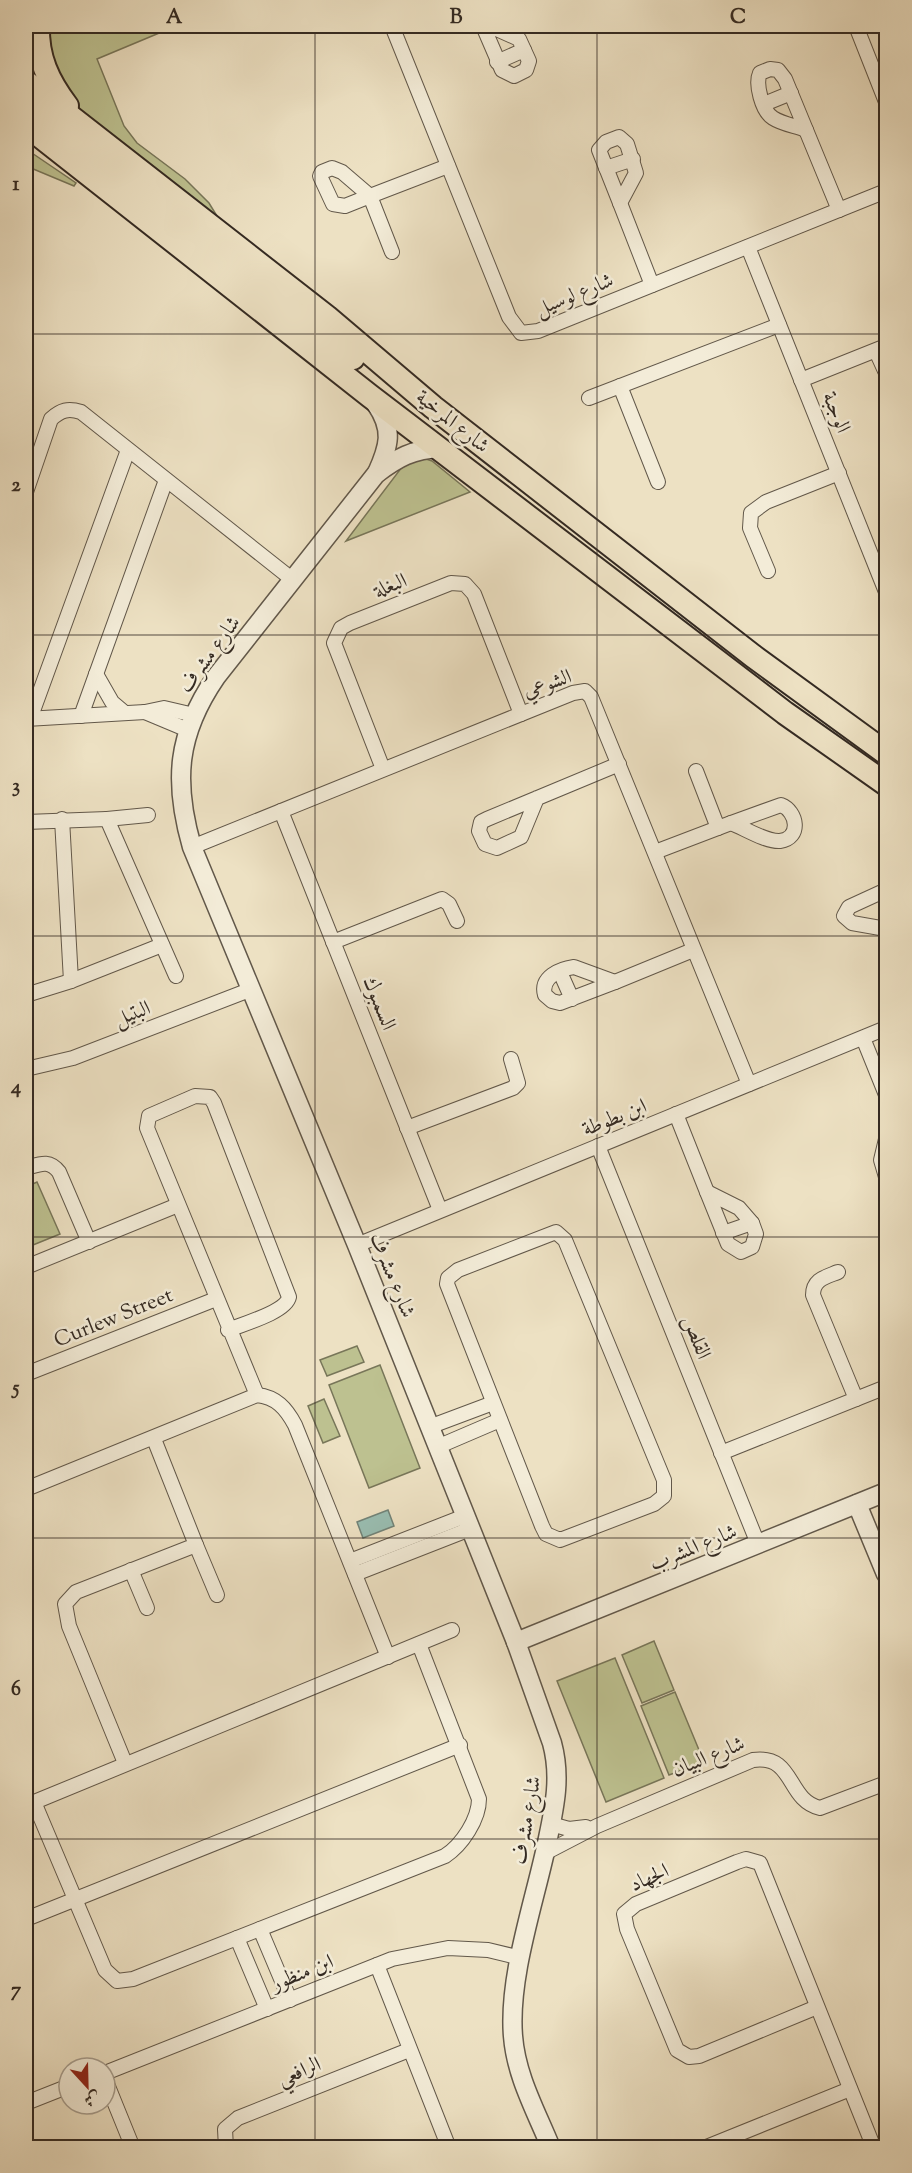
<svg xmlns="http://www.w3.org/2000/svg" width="912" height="2173" font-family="'Sorts Mill Goudy',Amiri,serif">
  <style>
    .green { fill: #bdc190; stroke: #787659; stroke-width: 1.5 }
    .water { fill: #99beb2; stroke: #718378; stroke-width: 1.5 }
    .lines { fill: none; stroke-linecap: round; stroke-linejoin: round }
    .minor-casing { stroke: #62584a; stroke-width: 16 }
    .tertiary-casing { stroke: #62584a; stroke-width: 21 }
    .trunk-casing { stroke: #342a22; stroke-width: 26 }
    .minor { stroke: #f3ecd8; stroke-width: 14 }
    .tertiary { stroke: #f3ecd8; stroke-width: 18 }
    .trunk { stroke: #ede1c3; stroke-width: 22 }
    .grid { fill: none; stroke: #342a22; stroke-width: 1.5; stroke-opacity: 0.55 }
    .labels { text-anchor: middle; stroke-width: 5; stroke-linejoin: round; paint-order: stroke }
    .street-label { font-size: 21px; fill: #342a22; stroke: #f3ecd8 }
    .neatline { fill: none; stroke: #342a22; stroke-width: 2 }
    .grid-label { font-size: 20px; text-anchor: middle; font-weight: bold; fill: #342a22 }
  </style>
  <rect width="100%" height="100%" fill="#ede1c3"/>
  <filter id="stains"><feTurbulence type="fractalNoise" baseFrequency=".00333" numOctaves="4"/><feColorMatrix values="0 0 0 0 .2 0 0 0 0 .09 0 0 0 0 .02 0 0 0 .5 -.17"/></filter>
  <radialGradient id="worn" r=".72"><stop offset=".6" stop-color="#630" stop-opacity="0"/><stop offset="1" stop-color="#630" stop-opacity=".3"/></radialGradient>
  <g class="green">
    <polygon points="43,26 176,26 97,59 124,126 137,143 185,179 209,203 220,221 181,193 66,99"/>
    <polygon points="26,149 76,183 74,186 26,166"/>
    <polygon points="420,457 432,461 470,492 346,541 405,463"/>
    <polygon points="37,1182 60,1234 33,1245 26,1227 26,1187"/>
    <polygon points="357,1346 364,1362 327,1376 320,1360"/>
    <polygon points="380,1365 420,1468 369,1488 329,1385"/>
    <polygon points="324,1399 340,1436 323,1443 308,1406"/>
    <polygon points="654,1641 674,1690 642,1703 622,1655"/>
    <polygon points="615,1658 664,1778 606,1802 557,1681"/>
    <polygon points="675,1692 704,1762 669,1775 641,1706"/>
  </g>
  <polygon class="water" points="388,1510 394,1526 363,1538 357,1522"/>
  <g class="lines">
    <g class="minor-casing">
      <g id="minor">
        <polyline points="392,26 509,317 521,333 538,331 886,191"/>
        <polyline points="483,26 502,70 514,76 526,70 529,61 519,39 490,26"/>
        <polyline points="856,26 886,102"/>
        <polyline points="497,62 524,50"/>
        <path d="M 770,69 L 778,70 L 785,79 L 806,130 C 796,126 782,124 773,118 C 762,111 755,84 760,73 Z"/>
        <polyline points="764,104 791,93"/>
        <polyline points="806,130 839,210"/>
        <polygon points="619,137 627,144 636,173 620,203 599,150 606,142"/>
        <polygon points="332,168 342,172 370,196 345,206 333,204 320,176 322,172"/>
        <polyline points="606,168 633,159"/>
        <polyline points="620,203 652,285"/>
        <polyline points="748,247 886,592"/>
        <polyline points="392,252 370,196 448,166"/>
        <polyline points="876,351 886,373"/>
        <polyline points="801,380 886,346"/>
        <polyline points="620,386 658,482"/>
        <polyline points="589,398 779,325"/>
        <path d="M 26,492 L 51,419 C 61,410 68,408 81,412 L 293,580"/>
        <polyline points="768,571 750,528 751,513 766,502 839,473"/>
        <polyline points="96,674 112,702 125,713"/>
        <polyline points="145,712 188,730"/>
        <polyline points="81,716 166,480"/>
        <polyline points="26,719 145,712 164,708 194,715"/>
        <polyline points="30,719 128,450"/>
        <polyline points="383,769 334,643 341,628 350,623 451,583 465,584 474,594 521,714"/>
        <polyline points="696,771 718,828"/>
        <polyline points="537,798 521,837 497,848 485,844 479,831 481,822 487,819 619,764"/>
        <path d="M 781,805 C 797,811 802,838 780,841 C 766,842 744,828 731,823 Z"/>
        <polyline points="281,811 440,1210"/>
        <polyline points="62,819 71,981"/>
        <polyline points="107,819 148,815"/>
        <polyline points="26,822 107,819 176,976"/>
        <polyline points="192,847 573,693 585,691 591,697 749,1084"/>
        <polyline points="655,852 731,823"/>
        <polyline points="886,890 849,907 844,916 852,923 886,929"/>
        <polyline points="333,942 442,899 449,904 457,921"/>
        <path d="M 574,967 L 615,982 L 560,1003 L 552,1001 L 545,995 C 540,977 560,969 574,967 Z"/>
        <polyline points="560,972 572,999"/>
        <polyline points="615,982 693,950"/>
        <polyline points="26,995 71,981 162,945"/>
        <polyline points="863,1038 886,1095"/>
        <polyline points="26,1069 73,1058 252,989"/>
        <polyline points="676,1114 707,1192"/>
        <polyline points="407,1128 513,1088 518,1083 511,1059"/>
        <polyline points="886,1139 881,1160 886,1177"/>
        <polyline points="598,1146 758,1544"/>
        <path d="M 26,1168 C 40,1164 49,1159 59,1172 L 89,1242"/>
        <polygon points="707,1192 739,1208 752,1223 756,1234 752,1247 741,1252 728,1244"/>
        <polygon points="556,1232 565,1240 664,1480 664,1496 654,1504 560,1540 546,1534 542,1526 447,1284 448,1278 458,1270"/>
        <polyline points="723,1233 752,1223"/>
        <polyline points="357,1245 886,1028"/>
        <polyline points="26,1267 178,1205"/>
        <path d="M 838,1272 C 826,1277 813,1279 813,1295 L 856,1399"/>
        <path d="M 228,1330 C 243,1324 286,1312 289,1297 L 214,1103 L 210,1097 L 195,1096 L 149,1116 L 147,1128 L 257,1395"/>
        <polyline points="26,1374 216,1299"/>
        <polyline points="429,1427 493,1403"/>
        <polyline points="437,1447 500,1420"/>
        <polyline points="721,1453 886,1387"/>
        <path d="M 26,1489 L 257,1395 C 276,1397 286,1408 295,1425 L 388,1657"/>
        <polyline points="196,1545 217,1595"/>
        <polyline points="350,1561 465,1516"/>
        <polyline points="131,1570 147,1608"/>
        <polyline points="355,1574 470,1529"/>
        <polyline points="125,1763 69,1626 65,1604 76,1592 196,1545 154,1439"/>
        <path d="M 34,1802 L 105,1970 L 117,1981 L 133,1979 L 445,1856 C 462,1845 479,1819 479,1799 L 419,1644"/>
        <polyline points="27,1805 452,1630"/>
        <polyline points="551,1824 569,1829 586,1827"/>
        <path d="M 545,1853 L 597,1826 L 753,1760 C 795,1754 786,1800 820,1808 L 886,1783"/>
        <polyline points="26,1919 460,1745"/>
        <polyline points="260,1929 290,2000"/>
        <polyline points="237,1938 267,2009"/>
        <polyline points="377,1965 449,2148"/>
        <polyline points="817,2007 699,2056 689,2057 677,2050 627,1929 624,1914 636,1904 737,1862 746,1859 760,1863 874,2148"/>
        <polyline points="105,2073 392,1959 448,1948 488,1950 521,1958"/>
        <polyline points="105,2079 133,2148"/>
        <polyline points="26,2103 69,2086"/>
        <polyline points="226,2148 225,2129 238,2118 409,2050"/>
        <polyline points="704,2148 850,2089"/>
      </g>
    </g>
    <g class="tertiary-casing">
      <g id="tertiary">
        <path d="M 376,404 C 394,430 389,446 377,473"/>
        <path d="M 440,448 C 413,449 397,458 376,474 L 216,677 C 177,734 173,781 192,847 L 357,1245 L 516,1642 L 552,1743 C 561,1776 555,1805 548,1838 C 536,1898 508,1975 513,2036 C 516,2076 536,2111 551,2148"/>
        <polyline points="857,1504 886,1574"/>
        <polyline points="516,1642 886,1492"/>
      </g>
    </g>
    <g class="trunk-casing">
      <g id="trunk">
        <path d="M 38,26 C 37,57 48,81 67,106"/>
        <polyline points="26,82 327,317 433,407 753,656 886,753"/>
        <polyline points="26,104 353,358"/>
        <polyline points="26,125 370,396 785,713 886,784"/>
      </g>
    </g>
    <use href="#minor" class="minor"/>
    <use href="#tertiary" class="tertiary"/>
    <use href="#trunk" class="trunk"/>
  </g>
  <path class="grid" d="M 315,26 L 315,2148M 597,26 L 597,2148M 26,334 L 886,334M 26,635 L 886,635M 26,936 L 886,936M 26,1237 L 886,1237M 26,1538 L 886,1538M 26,1839 L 886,1839"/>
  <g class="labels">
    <g class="street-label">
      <text transform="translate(574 294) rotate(-22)" y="7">شارع لوسيل</text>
      <text transform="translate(837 412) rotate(68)" y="7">الوجبة</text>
      <text transform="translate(453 421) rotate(39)" y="7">شارع المرخية</text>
      <text transform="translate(390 585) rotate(-22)" y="7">البغلة</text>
      <text transform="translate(209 654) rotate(-54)" y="7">شارع مشرف</text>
      <text transform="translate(547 683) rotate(-19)" y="7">الشوعي</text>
      <text transform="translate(380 1003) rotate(68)" y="7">السمبوك</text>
      <text transform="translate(132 1013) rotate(-21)" y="7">البتيل</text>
      <text transform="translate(614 1117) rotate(-22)" y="7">ابن بطوطة</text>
      <text transform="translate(393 1275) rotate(68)" y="7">شارع مشرف</text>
      <text transform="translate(113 1317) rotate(-22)" y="7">Curlew Street</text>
      <text transform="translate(697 1337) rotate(68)" y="7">القلص</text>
      <text transform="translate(693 1547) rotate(-22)" y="7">شارع المشرب</text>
      <text transform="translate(708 1756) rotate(-22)" y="7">شارع البيان</text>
      <text transform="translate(526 1820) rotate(-80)" y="7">شارع مشرف</text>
      <text transform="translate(649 1877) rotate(-24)" y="7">الجهاد</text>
      <text transform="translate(302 1972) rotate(-22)" y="7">ابن منظور</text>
      <text transform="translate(299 2071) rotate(-22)" y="7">الرافعي</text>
    </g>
  </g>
  <rect width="912" height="2173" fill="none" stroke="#ede1c3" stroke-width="66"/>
  <g transform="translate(87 2086) rotate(158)"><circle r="28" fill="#f3ecd8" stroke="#a79e8f" stroke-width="1.5"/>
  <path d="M0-4.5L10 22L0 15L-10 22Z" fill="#8f2418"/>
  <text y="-9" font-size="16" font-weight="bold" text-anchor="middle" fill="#342a22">ش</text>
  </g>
  <rect x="33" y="33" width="846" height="2107" class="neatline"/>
  <g class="grid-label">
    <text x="174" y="23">A</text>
    <text x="456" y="23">B</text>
    <text x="738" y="23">C</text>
    <text x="16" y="190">1</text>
    <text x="16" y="491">2</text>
    <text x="16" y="792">3</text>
    <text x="16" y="1093">4</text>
    <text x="16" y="1394">5</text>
    <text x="16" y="1695">6</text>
    <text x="16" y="1996">7</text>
  </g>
  <rect width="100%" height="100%" filter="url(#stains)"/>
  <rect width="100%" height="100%" fill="url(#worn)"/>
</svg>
